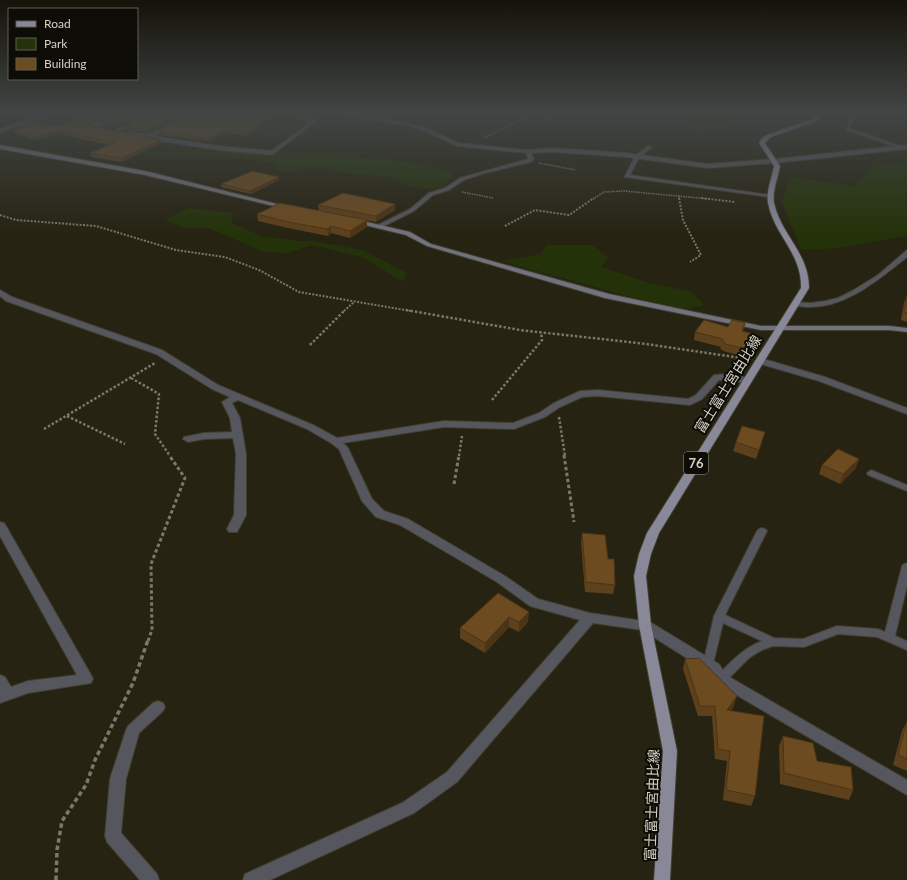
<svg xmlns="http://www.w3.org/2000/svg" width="907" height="880" font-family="Lato,'Noto Sans JP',sans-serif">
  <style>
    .green { fill: #243209 }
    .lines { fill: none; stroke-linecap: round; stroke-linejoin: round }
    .lane-casing { stroke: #423f2f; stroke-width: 2 }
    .street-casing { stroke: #423f2f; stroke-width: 2 }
    .secondary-casing { stroke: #423f2f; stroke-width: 2 }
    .primary-casing { stroke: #423f2f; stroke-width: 2 }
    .path-far4 { stroke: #7b786a; stroke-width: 1.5; stroke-dasharray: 1.5 1; stroke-linecap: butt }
    .path-far3 { stroke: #7b786a; stroke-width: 2; stroke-dasharray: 2 1.5; stroke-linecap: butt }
    .path-far2 { stroke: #7b786a; stroke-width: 2.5; stroke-dasharray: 2.5 2; stroke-linecap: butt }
    .path-far1 { stroke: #7b786a; stroke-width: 3; stroke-dasharray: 3.5 2.5; stroke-linecap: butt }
    .path { stroke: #7b786a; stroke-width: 3.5; stroke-dasharray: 4.5 3; stroke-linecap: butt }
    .lane { fill: #56565e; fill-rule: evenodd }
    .street { fill: #56565e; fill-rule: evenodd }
    .secondary { fill: #72727f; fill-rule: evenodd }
    .primary { fill: #889; fill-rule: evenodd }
    .wall { fill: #5d401c }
    .shaded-wall { fill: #4c3416 }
    .building { fill: #6c4b20; stroke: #4c3416 }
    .labels { text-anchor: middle; stroke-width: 4; stroke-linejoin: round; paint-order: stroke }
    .shield { fill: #0e0c06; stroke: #99978e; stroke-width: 1 }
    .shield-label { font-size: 13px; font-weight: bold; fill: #d5d3c8 }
    .street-label { font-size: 14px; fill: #d5d3c8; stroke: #0e0c06 }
  </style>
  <rect width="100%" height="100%" fill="#262312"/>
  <g class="green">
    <polygon points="235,112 304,112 301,118 315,121 292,135 258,138 255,136 273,121 272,119 233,116"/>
    <polygon points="622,112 677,112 691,115 735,116 743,123 732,127 696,129 668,119"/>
    <polygon points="110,147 157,152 240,151 305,156 327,152 338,156 396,160 446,171 454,175 444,186 433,189 418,188 386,177 345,173 327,169 279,171 271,162 208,156 148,156 116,151"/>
    <polygon points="907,163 907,236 839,248 801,250 782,202 790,177 853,186 876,166"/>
    <polygon points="189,208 233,213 232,223 261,236 297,241 313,241 363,250 407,273 403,282 364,258 312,245 287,253 264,252 208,228 183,228 165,219"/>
    <polygon points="547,245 592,245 608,257 601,267 646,282 692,292 704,305 685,309 627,296 502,261 540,254"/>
  </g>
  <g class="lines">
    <g class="lane-casing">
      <g id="lane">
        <polygon points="853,113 856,114 849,128 902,147 902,149 846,130"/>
        <polygon points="648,146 652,147 639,158 630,175 770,195 772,196 770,197 625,177 625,176 635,156"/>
        <path d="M 907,250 L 907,257 C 878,280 845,309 806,307 C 801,306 795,307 791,304 L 794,302 L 811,303 L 825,301 L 838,298 L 852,291 L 878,275 Z"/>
        <polygon points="871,470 907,485 907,491 868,475 867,473"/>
        <path d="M 762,528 L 765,529 L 767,531 L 725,615 L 774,638 L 803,639 L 837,626 L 878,629 L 885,632 L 902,566 L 904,564 L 907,563 L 907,586 L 895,636 L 907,641 L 907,650 L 877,637 L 838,634 L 804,647 L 773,646 L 762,650 L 749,658 L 725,682 L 721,683 L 717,682 L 715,679 L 717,676 C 731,662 743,648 762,641 L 723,623 L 713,664 L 712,667 L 708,668 L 704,667 L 703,664 L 714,616 L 757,531 L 759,529 Z"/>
      </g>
    </g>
    <g class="street-casing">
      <g id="street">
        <polygon points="50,112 56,112 0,133 0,129"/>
        <polygon points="122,112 128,112 96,127 103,128 103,130 88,127"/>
        <polygon points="156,112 161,112 118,132 113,131"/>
        <polygon points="194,112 199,112 154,136 219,146 271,151 311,122 298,119 303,112 307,112 303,117 317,121 272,155 219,150 147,139 125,133 128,131 148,135"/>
        <polygon points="332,112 341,112 412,124 429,129 458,143 528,150 553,148 626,153 708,164 775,159 907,145 907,149 775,163 708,168 626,157 553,152 531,153 534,159 531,162 485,173 464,180 449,190 433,195 414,211 380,228 378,227 378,225 410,209 429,193 445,188 460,178 528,159 526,153 457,146 425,131 409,126"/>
        <polygon points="0,290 12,297 162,350 218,385 313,425 337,438 444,421 513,423 539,413 554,403 580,391 598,390 688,399 696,395 714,375 727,374 750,378 752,380 750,382 747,383 719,380 702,399 690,405 598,396 582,397 560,407 545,417 514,429 444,427 343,443 348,448 372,499 384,511 408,519 505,576 538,599 590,613 650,622 719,664 726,675 907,780 907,795 716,683 709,672 642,630 593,623 457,782 414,813 270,880 243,880 245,874 402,803 447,772 580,620 530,606 497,582 400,525 376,517 362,501 339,449 331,443 307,429 238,400 232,403 240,418 246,454 246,515 237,532 229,532 227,529 234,515 236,454 233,438 204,439 188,442 183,439 184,437 204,433 232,432 230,418 222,402 230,397 212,389 156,354 6,301 0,296"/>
        <polygon points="760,358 825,377 907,408 907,414 819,381 757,363 756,361"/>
        <polygon points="0,522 4,523 6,526 91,675 93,679 91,683 28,693 0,703 0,675 5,677 11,687 28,681 77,675 0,536"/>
        <polygon points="158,701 163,703 165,707 163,711 139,733 126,779 121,833 157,874 159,880 140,880 107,842 105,836 110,779 126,730 128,726 153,703"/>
      </g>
    </g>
    <g class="secondary-casing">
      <g id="secondary">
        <polygon points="0,145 145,171 293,208 290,210 145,175 0,149"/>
        <polygon points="354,219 410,232 431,244 609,294 761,326 889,326 907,328 907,332 889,330 761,330 605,298 427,246 406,235 352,222 351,221"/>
      </g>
    </g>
    <g class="primary-casing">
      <path id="primary" d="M 819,112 L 823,112 L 817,121 L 771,137 L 765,143 L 780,166 C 778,178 772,191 774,203 C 781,235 809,253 809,288 L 659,533 L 651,554 L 646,576 L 651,625 L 677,751 L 670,880 L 654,880 L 663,751 L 639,625 L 634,576 L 639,554 L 647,533 L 801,288 C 802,253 774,235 768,203 C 766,190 772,178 774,166 L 759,143 L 762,138 L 767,135 L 813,119 Z"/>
    </g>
    <g class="path-far4">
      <polyline points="544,120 560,112"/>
      <polyline points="484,138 536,112"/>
      <polyline points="539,163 576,170"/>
      <polyline points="462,192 493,198"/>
      <polyline points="679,196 680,199"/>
      <polyline points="593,199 604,192 624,191 710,199"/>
    </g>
    <g class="path-far3">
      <polyline points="679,198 683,220 701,255 690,262"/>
      <polyline points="701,198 735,202"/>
      <polyline points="0,215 16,220 96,226 176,250 225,257 259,270 299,292 411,311"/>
      <polyline points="505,226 535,210 569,215 594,198"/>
      <polyline points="344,311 354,302"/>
    </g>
    <g class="path-far2">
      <polyline points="406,310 520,330 646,344 748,359"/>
      <polyline points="310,345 345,310"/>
      <polyline points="131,378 159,394 155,434 170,456"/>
      <polyline points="492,400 542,340 541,332"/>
      <polyline points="67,416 125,444"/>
      <polyline points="559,417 565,456"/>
      <polyline points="44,429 155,363"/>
      <polyline points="459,456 462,436"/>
    </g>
    <g class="path-far1">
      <polyline points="564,455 574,522"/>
      <polyline points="454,484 459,455"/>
      <polyline points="148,641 152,630 151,564 185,478 169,455"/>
    </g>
    <polyline class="path" points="56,880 57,850 62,821 86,785 95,760 133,683 148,640"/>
    <use href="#lane" class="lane"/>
    <use href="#street" class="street"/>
    <use href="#secondary" class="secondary"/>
    <use href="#primary" class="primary"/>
  </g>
  <g class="wall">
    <polygon points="94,112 119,112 88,125 161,140 162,143 121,162 91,157 90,153 109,145 60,134 34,140 15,133 14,130 59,126"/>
    <polygon points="124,112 153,112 115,127 102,125 101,122"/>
    <polygon points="158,112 191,112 148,133 126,129 125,126"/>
    <polygon points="197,112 275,112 256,131 248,136 227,133 209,141 159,135 158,132"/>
    <polygon points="279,177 279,180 251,194 221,187 221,184"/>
    <polygon points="318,205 395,210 376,222 338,215 367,227 350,238 331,233 328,236 288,228 258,221 257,214 319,211"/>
    <polygon points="907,296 907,322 901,320 904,303"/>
    <polygon points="745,323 743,331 756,335 754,343 746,357 723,351 723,350 720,349 721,347 694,340 695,332"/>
    <polygon points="762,441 756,459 733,451 736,442"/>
    <polygon points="822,465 856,468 840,484 819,474"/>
    <polygon points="582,533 608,559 615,585 613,594 585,592 581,543"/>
    <polygon points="498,593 528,622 519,632 509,627 485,653 460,638 460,628"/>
    <polygon points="685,659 734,706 731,711 755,796 751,806 723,800 727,761 715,759 712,716 698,716 683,669"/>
    <polygon points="907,721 907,771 893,765 902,731"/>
    <polygon points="783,736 817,761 853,790 849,800 780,784 779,746"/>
  </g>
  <g class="shaded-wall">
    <polygon points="111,112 119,112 87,126 86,125 87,123"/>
    <polygon points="145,112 153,112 115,127 114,124"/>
    <polygon points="185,112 191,112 148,133 147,130"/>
    <polygon points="271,112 275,112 256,131 248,136 247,133"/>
    <polygon points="227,130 227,133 209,141 209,138"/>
    <polygon points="60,131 60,134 34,140 34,137"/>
    <polygon points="161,140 162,143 121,162 121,158"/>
    <polygon points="279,177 279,180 251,194 250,191"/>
    <polygon points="395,204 395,210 376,222 376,216"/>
    <polygon points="367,220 367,227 350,238 350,231"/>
    <polygon points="331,226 331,233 328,236 327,229"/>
    <polygon points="756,335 754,343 746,357 747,349"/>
    <polygon points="859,459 856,468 840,484 843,474"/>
    <polygon points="529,612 528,622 519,632 519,622"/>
    <polygon points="509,617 509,627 485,653 485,643"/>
    <polygon points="737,696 734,706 724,720 727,710"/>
  </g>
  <g class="building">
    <polygon points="94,112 111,112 87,123 86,125 161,140 121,158 90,153 114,143 60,131 34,137 14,130 32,122 59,126"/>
    <polygon points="124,112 145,112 114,124 101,122"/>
    <polygon points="158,112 185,112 147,130 125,126"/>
    <polygon points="197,112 271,112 255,128 247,133 227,130 209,138 158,132"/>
    <polygon points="253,171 279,177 250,191 221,184"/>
    <polygon points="343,193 395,204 376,216 318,205"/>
    <polygon points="280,203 367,220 350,231 331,226 327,229 288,222 257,214"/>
    <polygon points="907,296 907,313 904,312"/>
    <polygon points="704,320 728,327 732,320 745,323 742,331 756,335 747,349 725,344 725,342 722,342 723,339 695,332"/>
    <polygon points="742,426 765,432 759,450 736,442"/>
    <polygon points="838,449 859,459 843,474 822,465"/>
    <polygon points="582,533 605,535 608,559 614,559 615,585 586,582"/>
    <polygon points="498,593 529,612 519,622 509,617 485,643 460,628"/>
    <polygon points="699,658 737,696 727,710 764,716 755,796 726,790 730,751 718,749 715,706 700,706 685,659"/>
    <polygon points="907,721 907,759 898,755"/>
    <polygon points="783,736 813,743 817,761 851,767 853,790 784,773"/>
  </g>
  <linearGradient id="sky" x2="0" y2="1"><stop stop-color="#15130a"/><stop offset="0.48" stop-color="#414544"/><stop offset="1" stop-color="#414544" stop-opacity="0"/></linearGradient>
  <rect width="907" height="235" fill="url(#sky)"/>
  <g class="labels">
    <rect class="shield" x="684" y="452" width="24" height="22" rx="3"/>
    <g class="shield-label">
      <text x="696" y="468">76</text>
    </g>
    <g class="street-label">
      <text transform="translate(728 384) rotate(-58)" y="5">富士富士宮由比線</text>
      <text transform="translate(652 805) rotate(-88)" y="5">富士富士宮由比線</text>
    </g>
  </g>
  <rect x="8" y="8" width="130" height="72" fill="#0e0c06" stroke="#5e5c54"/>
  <rect x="16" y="21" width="20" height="6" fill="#888899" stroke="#5e5c54"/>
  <text x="44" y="28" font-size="12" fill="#d5d3c8">Road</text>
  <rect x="16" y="38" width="20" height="12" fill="#243209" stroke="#5e5c54"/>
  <text x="44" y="48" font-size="12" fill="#d5d3c8">Park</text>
  <rect x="16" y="58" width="20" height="12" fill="#6c4b20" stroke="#5e5c54"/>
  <text x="44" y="68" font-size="12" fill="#d5d3c8">Building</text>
</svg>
